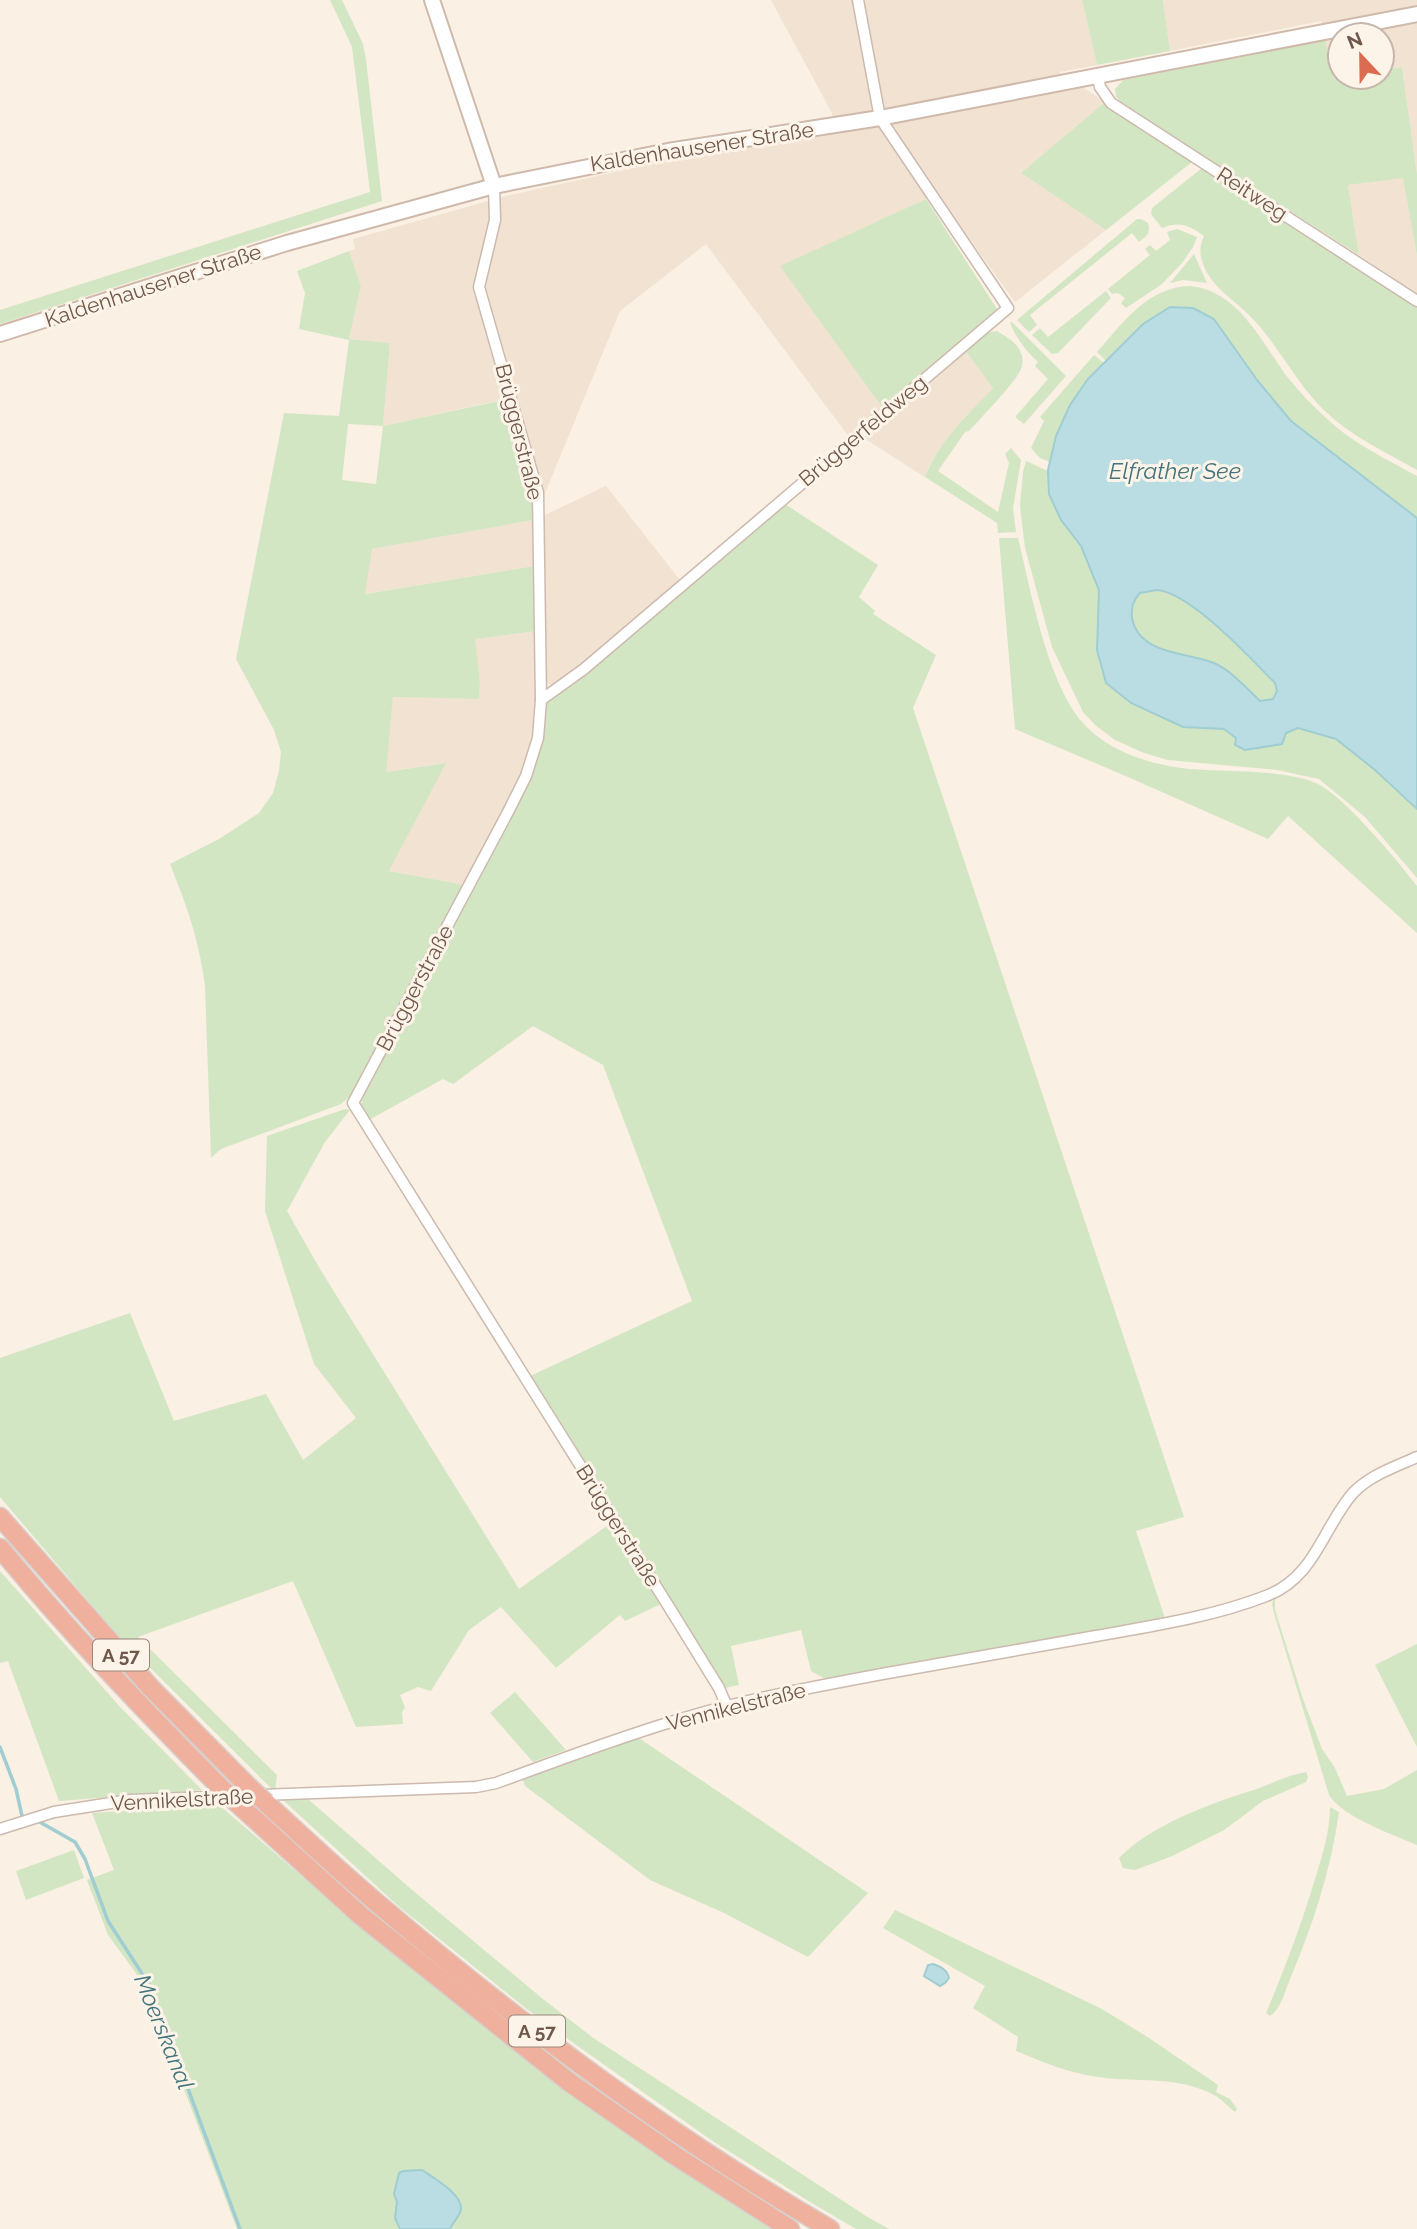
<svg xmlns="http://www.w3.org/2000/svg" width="1417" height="2229" font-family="Raleway,sans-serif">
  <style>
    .residential { fill: #f1e2d2 }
    .green { fill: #d3e6c3; fill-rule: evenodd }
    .water { fill: #b9dde2; stroke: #a0cdd2; stroke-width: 2; fill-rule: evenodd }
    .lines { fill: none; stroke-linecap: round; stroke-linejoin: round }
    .stream { stroke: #a0cdd2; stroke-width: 3.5 }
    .street-casing { stroke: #ccbaae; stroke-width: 13 }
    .secondary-casing { stroke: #cfb9ab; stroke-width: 18 }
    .highway-casing { stroke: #d7d0cd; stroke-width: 21 }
    .street { stroke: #fff; stroke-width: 10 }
    .secondary { stroke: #fff; stroke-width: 14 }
    .highway { stroke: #f0b09e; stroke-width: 18 }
    .highway-bridge-casing { stroke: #d7d0cd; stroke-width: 21; stroke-linecap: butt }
    .highway-bridge { stroke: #f0b09e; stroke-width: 18 }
    .labels { text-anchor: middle; stroke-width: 6; stroke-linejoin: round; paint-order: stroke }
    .shield { fill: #fdf4e9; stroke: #9a867a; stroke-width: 2 }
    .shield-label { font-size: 19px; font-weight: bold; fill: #70574b }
    .street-label { font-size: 21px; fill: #70574b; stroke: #fdf4e9 }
    .water-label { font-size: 23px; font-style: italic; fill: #44747b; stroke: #fdf4e9 }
  </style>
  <rect width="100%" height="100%" fill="#faf0e3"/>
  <g class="residential">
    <polygon points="771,0 1082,0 1097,65 1059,72 1105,102 1021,173 1106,230 1015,302 937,194 781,266 882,407 849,437 706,244 620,311 543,498 515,397 383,426 390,343 349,339 361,286 349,251 355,249 353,239 506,196 675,159 835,134 832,113"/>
    <polygon points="1163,0 1417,0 1417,174 1402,67 1382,70 1382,35 1340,35 1340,76 1332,77 1321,21 1170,51"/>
    <polygon points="1403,177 1417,256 1417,294 1359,255 1348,185"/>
    <polygon points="964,349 993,388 963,419 930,464 925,477 862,437"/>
    <polygon points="606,486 680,580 558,685 553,686 547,683 545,678 543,516"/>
    <polygon points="533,520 534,566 364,594 371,549"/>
    <polygon points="537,631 534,739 509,801 465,885 389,871 445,763 385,772 393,697 478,699 480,681 474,639"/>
  </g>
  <g class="green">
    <polygon points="330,0 342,0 363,44 366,59 382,201 0,324 0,310 370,192 352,47"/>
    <polygon points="1082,0 1163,0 1170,51 1097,65"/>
    <polygon points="1325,40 1333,77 1382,77 1382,70 1402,67 1417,174 1417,256 1403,178 1348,185 1359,255 1121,103 1116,96 1115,89 1123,80"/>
    <polygon points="1105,102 1192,158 1192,162 1106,230 1021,173"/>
    <path d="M 1206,167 L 1417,307 L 1417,470 C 1389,454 1359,440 1335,420 C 1299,391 1282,349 1251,317 C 1236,301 1217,291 1206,271 C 1200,259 1198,249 1204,236 C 1189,225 1179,221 1162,228 L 1151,214 L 1152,208 L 1202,168 Z"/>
    <polygon points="926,199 997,309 882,407 780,266"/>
    <path d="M 1137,219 L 1141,219 L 1148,223 C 1151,233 1147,236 1139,242 L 1132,233 L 1030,315 L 1037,325 L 1029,332 L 1017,320 Z"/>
    <polygon points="1177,229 1197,237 1193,247 1182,263 1162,284 1126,308 1121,303 1125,298 1118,293 1112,294 1108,289 1150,255 1145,249 1150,245 1156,251 1170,240 1167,232"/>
    <path d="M 349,251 L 361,286 L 349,339 L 390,343 L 383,426 L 508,399 L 535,505 L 533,520 L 372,549 L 365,594 L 534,566 L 537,631 L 475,639 L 480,681 L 479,699 L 393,697 L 386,772 L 446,763 L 389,871 L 465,885 L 394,1013 L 353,1094 L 341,1104 L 221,1149 L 211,1158 L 205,986 C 199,939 187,907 170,864 L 219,839 L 259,813 L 273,793 L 279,771 L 281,752 L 274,730 L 236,659 L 284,413 L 339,416 L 349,340 L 299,329 L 305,293 L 297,271 ZM 348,424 L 383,426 L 376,484 L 342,480 Z"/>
    <polygon points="1194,254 1207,283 1183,280 1170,283"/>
    <path d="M 1190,286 C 1240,291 1262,344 1289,379 C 1300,393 1313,406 1326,418 C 1352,443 1386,459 1417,476 L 1417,518 L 1291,421 L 1257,380 L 1214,319 L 1193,308 L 1143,324 L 1106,361 L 1097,352 C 1123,323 1147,287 1190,286 Z"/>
    <polygon points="1106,291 1111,298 1058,353 1052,354 1032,335 1040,328 1048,337"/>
    <path d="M 1012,322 L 1066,376 L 1024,424 L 1016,418 L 1016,416 L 1048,379 L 1035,366 L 1038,362 C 1026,351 1016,338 1010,323 Z"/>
    <path d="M 997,331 C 1006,337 1016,341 1021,353 C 1023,357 1023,364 1021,369 C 1016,382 980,419 969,431 L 965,432 L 938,471 L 998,512 L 1009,463 L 1005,454 L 1011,448 L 1021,460 L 1013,508 L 1016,532 L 998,533 L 997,523 L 925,477 C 938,443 968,414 993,388 L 964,349 L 982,333 Z"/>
    <path d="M 1094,355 L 1104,363 C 1077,390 1059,426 1050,462 L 1040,458 L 1031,448 L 1044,421 L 1040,417 Z"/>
    <polygon points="1026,461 1048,471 1049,494 1061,520 1081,546 1099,590 1097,650 1183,727 1224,729 1236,738 1286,733 1298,728 1336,739 1375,770 1417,809 1417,878 1365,817 1319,779 1277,770 1168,760 1144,753 1115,740 1095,725 1083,712 1052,647 1025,548 1020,506 1023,472"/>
    <polygon points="785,504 878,565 859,597 875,611 873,614 936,655 913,708 1184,1517 1136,1531 1165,1618 827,1680 811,1671 801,1630 731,1646 739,1685 725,1688 530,1376 692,1301 603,1065 533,1026 453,1084 443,1079 367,1121 361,1105 366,1086 530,779 545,702"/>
    <path d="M 999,538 L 1018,538 C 1031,591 1047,682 1083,723 C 1109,752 1151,765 1189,769 C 1225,772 1283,769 1316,783 C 1342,794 1399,862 1417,886 L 1417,933 L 1288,816 L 1268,839 L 1128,777 L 1015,729 Z"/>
    <path d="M 1157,590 C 1192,593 1249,658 1275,683 L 1278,691 L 1273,699 L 1260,701 C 1246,688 1232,671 1214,663 C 1187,652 1139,655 1132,618 C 1131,607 1133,601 1140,593 Z"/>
    <polygon points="345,1109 350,1110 325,1142 287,1211 320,1269 519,1589 611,1523 661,1604 625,1621 620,1615 556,1668 501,1607 469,1630 431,1691 418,1687 400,1695 405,1707 402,1712 403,1724 356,1727 293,1581 138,1637 277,1775 275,1792 118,1636 0,1497 0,1358 130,1313 174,1421 266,1394 303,1460 356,1418 314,1364 265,1211 267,1136"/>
    <polygon points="0,1571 121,1708 202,1790 59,1801 8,1661 0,1663"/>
    <path d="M 1275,1595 L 1275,1610 L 1303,1699 L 1322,1749 L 1335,1768 L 1347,1796 L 1384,1789 L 1417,1770 L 1417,1845 C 1392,1834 1344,1818 1329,1795 L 1274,1613 L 1272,1604 Z"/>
    <polygon points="1417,1644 1417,1747 1375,1665"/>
    <polygon points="515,1692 566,1750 533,1762 490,1713"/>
    <polygon points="636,1736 868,1893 808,1957 724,1913 650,1880 525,1786 523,1780 526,1775"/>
    <path d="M 1306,1772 L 1308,1777 L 1306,1782 L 1263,1801 L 1224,1830 L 1170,1857 L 1135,1870 L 1123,1868 L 1119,1858 C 1151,1825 1211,1803 1254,1790 C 1272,1784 1287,1775 1306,1772 Z"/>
    <polygon points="282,1799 308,1799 411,1889 543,1999 592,2037 866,2216 889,2229 856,2229 810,2202 711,2140 579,2047 528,2010 397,1905"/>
    <path d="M 219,1805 L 355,1922 L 567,2091 L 776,2229 L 450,2229 C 460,2200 470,2209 443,2183 L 394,2194 C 399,2207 393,2215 400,2229 L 237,2229 L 149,1997 L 138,1976 L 108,1935 L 87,1880 L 114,1870 L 92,1813 Z"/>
    <path d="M 1330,1807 L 1339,1812 C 1331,1870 1313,1925 1290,1979 C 1285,1991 1281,2009 1270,2016 L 1266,2013 C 1285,1968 1302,1923 1316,1876 C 1323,1853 1330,1830 1330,1807 Z"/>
    <polygon points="74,1850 84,1878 26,1900 16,1871"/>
    <path d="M 895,1910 L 1102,2009 L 1149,2038 L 1218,2085 L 1216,2092 L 1230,2099 L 1237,2109 L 1235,2112 C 1228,2107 1222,2099 1214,2095 C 1177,2075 1137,2083 1098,2077 C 1068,2073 1043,2062 1016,2051 L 1018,2037 L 973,2008 L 985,1986 L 883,1928 Z"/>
  </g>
  <g class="water">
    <path d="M 1170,307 L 1193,308 L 1214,319 L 1257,380 L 1291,421 L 1417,518 L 1417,809 L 1375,770 L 1336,739 L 1298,728 L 1286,733 L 1282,744 L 1245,750 L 1235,745 L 1236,738 L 1224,729 L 1183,727 L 1131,703 L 1106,683 L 1097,650 L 1099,590 L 1081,546 L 1061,520 L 1049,494 L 1048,470 L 1056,436 L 1070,405 L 1088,379 L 1143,324 ZM 1157,590 C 1191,593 1250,658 1275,683 L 1277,691 L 1273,699 L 1260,701 C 1246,688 1232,671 1214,663 C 1187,652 1139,655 1132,618 C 1131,607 1133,601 1140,593 Z"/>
    <path d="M 933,1964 C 941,1967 947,1969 949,1978 L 945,1983 L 940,1986 L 924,1976 L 928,1965 Z"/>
    <path d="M 422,2170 C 434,2178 462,2194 461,2209 C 461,2215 452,2223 450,2229 L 400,2229 L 395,2218 L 397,2202 L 394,2194 L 399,2173 L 403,2171 Z"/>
  </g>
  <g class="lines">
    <g class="stream">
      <polyline points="0,1747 16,1789 22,1816"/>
      <polyline points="38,1821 75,1842 85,1859 108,1921 150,1986 240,2229"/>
    </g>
    <g class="street-casing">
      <g id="street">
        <polyline points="1098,76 1100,87 1111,103 1417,301"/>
        <polyline points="494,186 495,220 479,287 538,493 541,700 538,738 526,776 508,812 353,1103 669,1607 719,1688 727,1707"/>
        <polyline points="541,700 584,669 1008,308 880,118 858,0"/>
        <path d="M 0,1829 L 54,1812 L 130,1800 L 476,1787 L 496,1783 C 560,1760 624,1735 691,1716 C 753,1698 818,1686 882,1674 C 953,1661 1025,1649 1096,1636 C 1152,1626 1212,1617 1266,1596 C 1315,1578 1323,1527 1353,1493 C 1370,1475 1395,1467 1417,1457"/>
      </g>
    </g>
    <g class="secondary-casing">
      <g id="secondary">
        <polyline points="432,0 494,186"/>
        <polyline points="0,334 287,243 494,186 668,151 880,118 1417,14"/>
      </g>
    </g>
    <g class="highway-casing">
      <g id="highway">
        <polyline points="0,1517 151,1688 249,1787"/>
        <path d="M 0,1548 C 69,1632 144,1710 220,1787"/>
        <polyline points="237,1803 360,1915 569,2082 674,2155 790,2229"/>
        <path d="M 266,1803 C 303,1837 339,1871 377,1903 C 518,2023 669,2136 830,2229"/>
      </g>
    </g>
    <use href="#street" class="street"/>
    <use href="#secondary" class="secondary"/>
    <use href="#highway" class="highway"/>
    <g class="highway-bridge-casing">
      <g id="highway-bridge">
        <polyline points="220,1787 237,1803"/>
        <polyline points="249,1787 266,1803"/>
      </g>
    </g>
    <use href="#highway-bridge" class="highway-bridge"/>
  </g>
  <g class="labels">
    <g class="shield">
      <rect x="93" y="1639.5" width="56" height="31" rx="5"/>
      <rect x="509" y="2015.5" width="56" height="31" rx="5"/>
    </g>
    <g class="shield-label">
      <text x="121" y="1662">A 57</text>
      <text x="537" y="2038">A 57</text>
    </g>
    <g class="street-label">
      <text transform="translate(702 147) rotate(-9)" y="7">Kaldenhausener Straße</text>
      <text transform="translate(1252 194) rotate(33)" y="7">Reitweg</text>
      <text transform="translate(153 286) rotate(-18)" y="7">Kaldenhausener Straße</text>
      <text transform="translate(863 431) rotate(-40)" y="7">Brüggerfeldweg</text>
      <text transform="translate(519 432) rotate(76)" y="7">Brüggerstraße</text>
      <text transform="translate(415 988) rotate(-62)" y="7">Brüggerstraße</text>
      <text transform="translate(618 1526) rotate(58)" y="7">Brüggerstraße</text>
      <text transform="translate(736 1707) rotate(-14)" y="7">Vennikelstraße</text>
      <text transform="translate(182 1800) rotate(-3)" y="7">Vennikelstraße</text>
    </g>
    <g class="water-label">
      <text x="1175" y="479">Elfrather See</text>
      <text transform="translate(164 2032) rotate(68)" y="8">Moerskanal</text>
    </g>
  </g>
  <g transform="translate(1361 56) rotate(338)"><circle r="33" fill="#fdf4e9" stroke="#c5b5aa" stroke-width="2"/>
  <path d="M0-5L12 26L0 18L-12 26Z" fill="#db6b51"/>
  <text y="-10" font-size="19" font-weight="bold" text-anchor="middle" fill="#70574b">N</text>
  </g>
</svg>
